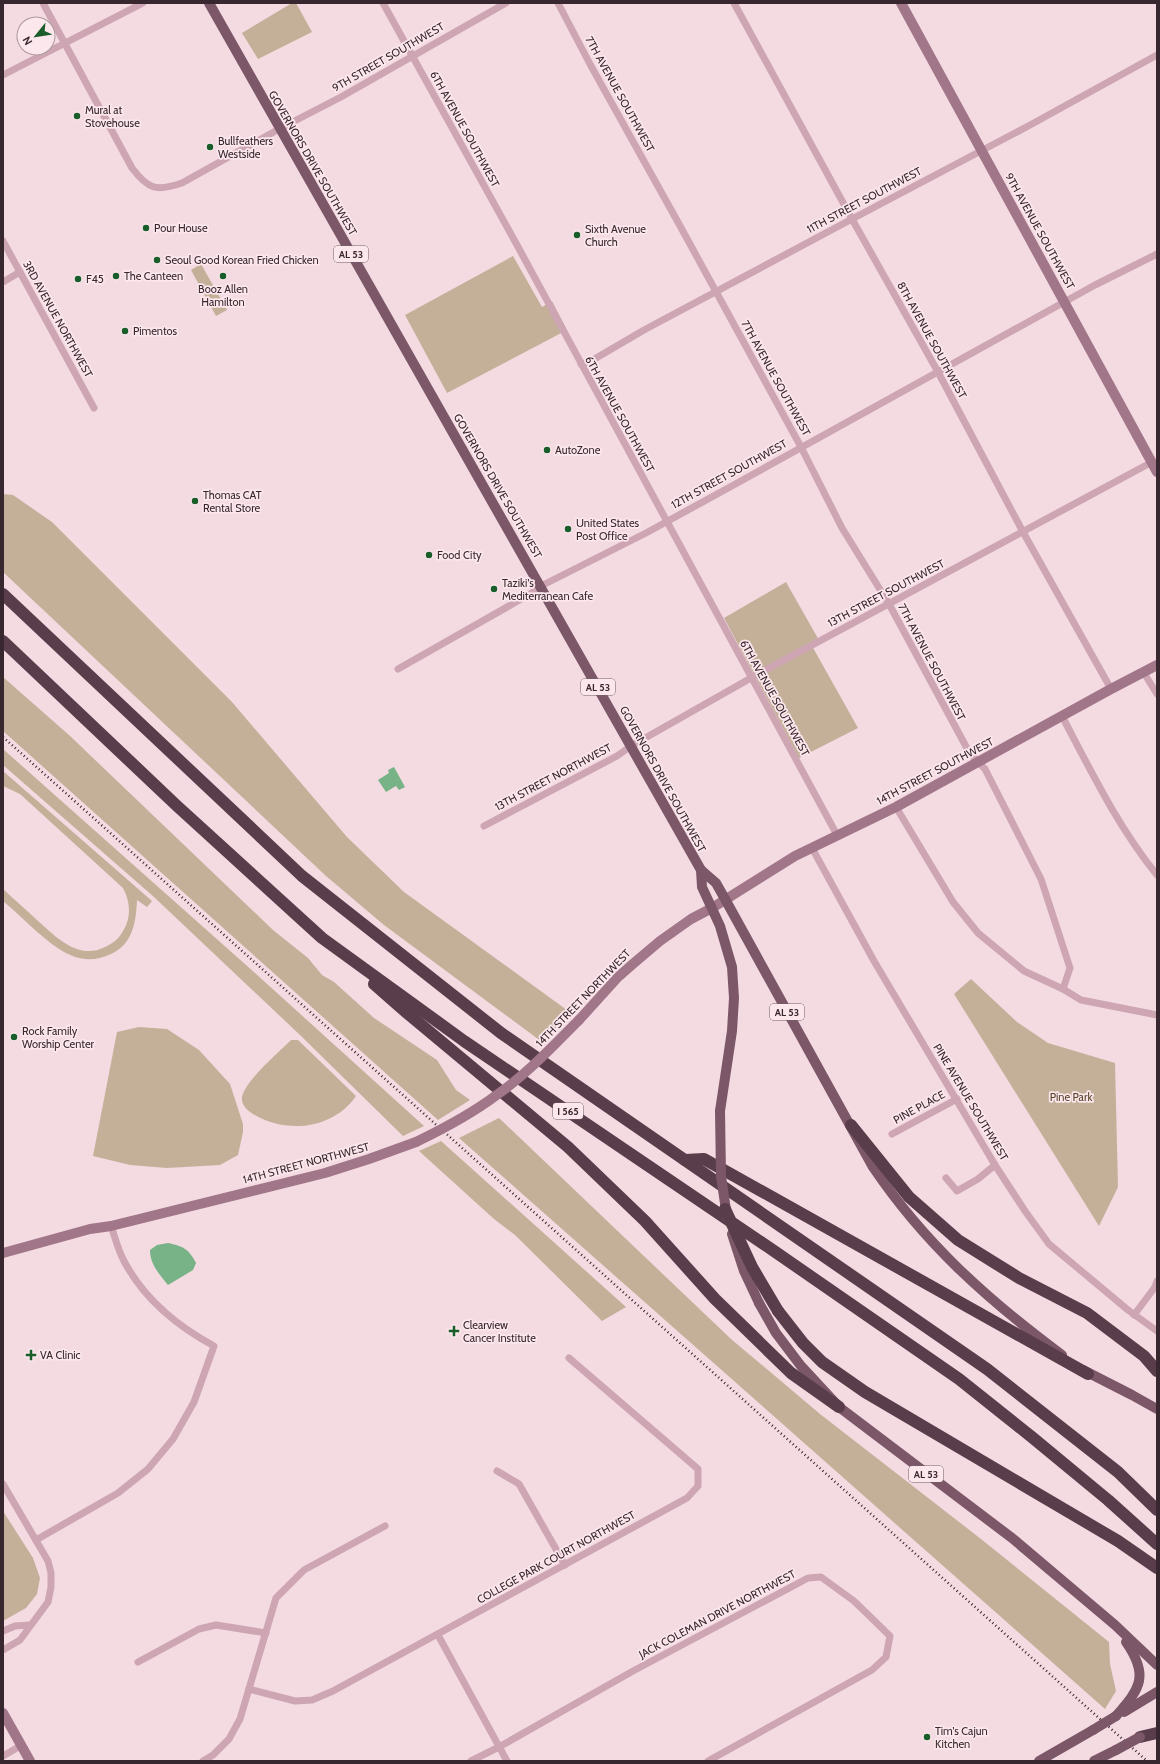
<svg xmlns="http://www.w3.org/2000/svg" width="1160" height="1764" font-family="Cabin,sans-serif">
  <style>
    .green { fill: #c4b099 }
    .water { fill: #77b386 }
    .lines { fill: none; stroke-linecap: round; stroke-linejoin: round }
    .street { stroke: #cda5b3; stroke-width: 7 }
    .secondary { stroke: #a17689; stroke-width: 10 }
    .primary { stroke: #7b5768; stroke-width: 10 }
    .highway { stroke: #5a3d4b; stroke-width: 12 }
    .rail { stroke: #38272f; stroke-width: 2.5; stroke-dasharray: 1 3; stroke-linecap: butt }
    .secondary-bridge { stroke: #a17689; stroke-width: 10 }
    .primary-bridge { stroke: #7b5768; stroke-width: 10 }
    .highway-bridge { stroke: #5a3d4b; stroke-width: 12 }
    .poi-dot { fill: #195d2b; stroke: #fbe7ec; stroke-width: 1.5 }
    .labels { text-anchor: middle; stroke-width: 3.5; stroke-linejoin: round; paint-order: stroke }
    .shield { fill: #fbe7ec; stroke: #726168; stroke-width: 1 }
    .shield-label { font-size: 10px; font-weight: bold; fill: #38272f }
    .street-label { font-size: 11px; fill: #38272f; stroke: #fbe7ec }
    .poi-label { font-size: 11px; fill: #38272f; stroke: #fbe7ec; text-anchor: start }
    .park-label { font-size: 11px; fill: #584429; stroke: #fbe7ec }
  </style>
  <rect width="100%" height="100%" fill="#f4dae1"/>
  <g class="green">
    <polygon points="292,3 296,3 312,32 258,59 242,33"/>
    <polygon points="513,256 542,307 552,301 567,330 447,393 405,315"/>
    <polygon points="201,264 227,310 216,316 191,270"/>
    <polygon points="3,494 13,495 52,522 232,702 347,837 404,892 571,1013 542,1042 384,925 326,876 3,572"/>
    <polygon points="786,582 820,642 812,646 858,728 799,758 724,618"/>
    <polygon points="3,677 69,735 273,930 308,958 322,975 334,982 374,1018 437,1060 456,1090 470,1100 438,1120 3,731"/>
    <polygon points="3,749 255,973 424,1126 403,1136 300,1035 154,897 3,765"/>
    <path d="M 3,771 L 152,901 L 147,907 L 137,900 C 136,922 133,944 111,954 C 80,969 57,949 35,930 C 24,920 14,910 3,901 L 3,889 C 14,899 26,910 37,920 C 55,936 78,961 105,947 C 113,943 119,939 123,931 C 132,917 130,901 123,888 L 20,794 L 3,786 Z"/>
    <polygon points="971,979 1017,1022 1048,1043 1115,1063 1118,1187 1099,1226 954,994"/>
    <polygon points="139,1027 167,1029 199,1050 230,1084 243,1124 243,1132 238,1155 220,1165 167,1168 130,1165 93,1156 117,1032"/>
    <path d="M 291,1040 L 298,1040 L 356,1096 C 333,1130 283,1135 250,1112 C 246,1109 241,1104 242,1097 C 245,1081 278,1053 291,1040 Z"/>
    <polygon points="499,1118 731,1339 820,1414 981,1539 1109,1642 1110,1664 1116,1691 1105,1709 459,1138"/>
    <polygon points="441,1141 626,1307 602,1321 515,1235 494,1219 419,1151"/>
    <polygon points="3,1511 33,1558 40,1578 37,1594 26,1608 3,1621"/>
  </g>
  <g class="water">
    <polygon points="394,767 405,787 399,790 396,786 386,792 378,780 389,773 388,770"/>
    <path d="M 168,1243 C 183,1246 189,1249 196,1263 L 193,1270 L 168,1285 C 159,1274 150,1264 150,1250 L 157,1245 Z"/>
  </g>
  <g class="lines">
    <g class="street">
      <path d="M 43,3 L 132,168 C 148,189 156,192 182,183 L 279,129 L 341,97 L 506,3"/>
      <polyline points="383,3 517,245 837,835"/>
      <polyline points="558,3 591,66 679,224 801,447 842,528 889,604 969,752 985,769 1041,879 1070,968 1063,989"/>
      <polyline points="734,3 852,219 938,372 1023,532 1111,689"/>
      <polyline points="3,75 143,3"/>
      <polyline points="3,241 94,408"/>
      <polyline points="3,282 20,272"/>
      <polyline points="581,364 591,361 644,330 852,219 1032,124 1157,55"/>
      <polyline points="398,669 530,594 541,586 646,533 730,487 1095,285 1157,254"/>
      <polyline points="1144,673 1157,694"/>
      <path d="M 1062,716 C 1091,771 1118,827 1157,875"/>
      <polyline points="896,807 953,902 978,933 1024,971 1063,989 1081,1000 1157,1015"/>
      <polyline points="484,826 617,756 631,746 751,678 1152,462"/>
      <polyline points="812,848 874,961 995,1165 1025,1211 1049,1244 1128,1310 1157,1331"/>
      <polyline points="892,1134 957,1099"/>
      <polyline points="946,1178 957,1191 978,1179 995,1165"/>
      <polyline points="1134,1315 1155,1287 1157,1281"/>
      <polyline points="497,1471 519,1484 565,1565"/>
      <polyline points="3,1484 48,1561 51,1573 51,1587 48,1602 20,1640 3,1650"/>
      <path d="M 36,1540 L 118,1493 L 148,1469 L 173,1439 L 194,1402 L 214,1346 C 177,1326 144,1299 124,1261 C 118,1250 115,1237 111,1226"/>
      <polyline points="3,1631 15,1626 30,1625"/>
      <polyline points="438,1635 507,1761"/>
      <polyline points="138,1662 199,1629 216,1625 266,1633"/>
      <polyline points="249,1689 295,1701 312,1700 333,1691 687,1498 698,1486 698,1469 569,1358"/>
      <polyline points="3,1756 22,1745"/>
      <polyline points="203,1761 213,1755 229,1739 240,1719 276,1598 304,1570 385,1526"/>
      <polyline points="471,1761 499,1747 633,1671 808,1578 821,1577 854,1601 890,1636 886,1657 872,1670 708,1761"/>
    </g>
    <g class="secondary">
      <polyline points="901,3 1157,472"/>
      <polyline points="579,1020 618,977 634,963 660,941 691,919 712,908 795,856 896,807 1111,689 1157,665"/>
      <polyline points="3,1253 90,1229 111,1226 325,1173 369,1159 416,1142"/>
      <polyline points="3,1713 30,1761"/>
    </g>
    <g class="primary">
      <path d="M 209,3 L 701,870 L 716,883 L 725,899 L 873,1167 C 925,1244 988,1300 1062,1355"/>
      <polyline points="701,870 702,887 720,926 732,967 734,998 732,1031 720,1111"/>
      <polyline points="759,1303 776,1333 801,1366 839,1407 1012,1538 1115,1625 1157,1665"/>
      <polyline points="1083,1370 1132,1395 1157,1409"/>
      <polyline points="1124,1712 1157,1692"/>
      <path d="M 1116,1716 C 1141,1688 1149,1675 1126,1642"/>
      <polyline points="1039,1761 1093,1730"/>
      <polyline points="1094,1761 1116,1750"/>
    </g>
    <g class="highway">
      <polyline points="3,594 302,876 501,1033 987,1369 1118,1472 1157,1510"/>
      <polyline points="3,641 176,805 322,938 464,1041 774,1251 959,1379 1033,1438 1108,1500 1157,1544"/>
      <polyline points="374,984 407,1013 568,1147 645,1221 715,1299 791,1373 839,1407"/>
      <polyline points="851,1125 909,1197 958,1240 1019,1278 1087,1313 1144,1356 1157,1371"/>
      <polyline points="685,1160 704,1159 1088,1374"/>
      <polyline points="778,1311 803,1343 822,1362 865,1392 1118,1541 1157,1568"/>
      <polyline points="1140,1737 1157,1733"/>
    </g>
    <polyline class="rail" points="3,737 1147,1761"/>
    <path class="secondary-bridge" d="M 416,1142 C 445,1128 473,1113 498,1094 C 528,1073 553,1046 579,1020"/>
    <g class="primary-bridge">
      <polyline points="720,1111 721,1176 727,1217"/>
      <polyline points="732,1234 744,1271 759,1303"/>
      <polyline points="1093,1730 1116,1716"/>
      <polyline points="1116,1750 1140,1737"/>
    </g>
    <polyline class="highway-bridge" points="725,1209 752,1267 778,1311"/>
  </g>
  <g class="poi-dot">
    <circle cx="77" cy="116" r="4"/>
    <circle cx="210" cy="147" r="4"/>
    <circle cx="146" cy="228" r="4"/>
    <circle cx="577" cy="235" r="4"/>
    <circle cx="157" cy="260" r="4"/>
    <circle cx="116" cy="276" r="4"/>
    <circle cx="223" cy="276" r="4"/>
    <circle cx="78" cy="279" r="4"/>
    <circle cx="125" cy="331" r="4"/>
    <circle cx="547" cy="450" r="4"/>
    <circle cx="195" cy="501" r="4"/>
    <circle cx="568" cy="529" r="4"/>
    <circle cx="429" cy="555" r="4"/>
    <circle cx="494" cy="589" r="4"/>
    <circle cx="14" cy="1037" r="4"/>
    <path d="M452 1325h4v4h4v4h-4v4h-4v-4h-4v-4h4z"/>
    <path d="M29 1349h4v4h4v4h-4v4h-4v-4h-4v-4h4z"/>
    <circle cx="927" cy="1737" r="4"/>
  </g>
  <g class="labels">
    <g class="shield">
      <rect x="334" y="246" width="34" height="16" rx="3"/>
      <rect x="581" y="679" width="34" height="16" rx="3"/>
      <rect x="770" y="1004" width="34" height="16" rx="3"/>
      <rect x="553" y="1103" width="30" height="16" rx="3"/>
      <rect x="909" y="1466" width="34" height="16" rx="3"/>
    </g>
    <g class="shield-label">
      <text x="351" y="258">AL 53</text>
      <text x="598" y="691">AL 53</text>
      <text x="787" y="1016">AL 53</text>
      <text x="568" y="1115">I 565</text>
      <text x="926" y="1478">AL 53</text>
    </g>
    <g class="street-label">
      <text transform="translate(388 57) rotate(-30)" y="4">9TH STREET SOUTHWEST</text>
      <text transform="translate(620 94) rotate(61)" y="4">7TH AVENUE SOUTHWEST</text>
      <text transform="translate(465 129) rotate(61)" y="4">6TH AVENUE SOUTHWEST</text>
      <text transform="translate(313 163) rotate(60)" y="4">GOVERNORS DRIVE SOUTHWEST</text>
      <text transform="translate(864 200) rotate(-28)" y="4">11TH STREET SOUTHWEST</text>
      <text transform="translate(1040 231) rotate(61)" y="4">9TH AVENUE SOUTHWEST</text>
      <text transform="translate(58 319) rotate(61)" y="4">3RD AVENUE NORTHWEST</text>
      <text transform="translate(932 340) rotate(61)" y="4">8TH AVENUE SOUTHWEST</text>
      <text transform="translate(776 378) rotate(61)" y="4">7TH AVENUE SOUTHWEST</text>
      <text transform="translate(620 414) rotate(61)" y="4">6TH AVENUE SOUTHWEST</text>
      <text transform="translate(729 474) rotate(-29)" y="4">12TH STREET SOUTHWEST</text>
      <text transform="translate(498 486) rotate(60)" y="4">GOVERNORS DRIVE SOUTHWEST</text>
      <text transform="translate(886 593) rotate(-28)" y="4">13TH STREET SOUTHWEST</text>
      <text transform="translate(932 662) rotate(62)" y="4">7TH AVENUE SOUTHWEST</text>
      <text transform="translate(775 698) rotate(61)" y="4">6TH AVENUE SOUTHWEST</text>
      <text transform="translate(935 771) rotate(-28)" y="4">14TH STREET SOUTHWEST</text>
      <text transform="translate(553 777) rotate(-28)" y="4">13TH STREET NORTHWEST</text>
      <text transform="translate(663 779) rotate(61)" y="4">GOVERNORS DRIVE SOUTHWEST</text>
      <text transform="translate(583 998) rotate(-46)" y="4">14TH STREET NORTHWEST</text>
      <text transform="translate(971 1102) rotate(59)" y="4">PINE AVENUE SOUTHWEST</text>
      <text transform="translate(919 1107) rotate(-29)" y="4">PINE PLACE</text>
      <text transform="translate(306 1163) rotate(-15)" y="4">14TH STREET NORTHWEST</text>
      <text transform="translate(556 1557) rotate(-29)" y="4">COLLEGE PARK COURT NORTHWEST</text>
      <text transform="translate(717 1614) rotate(-28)" y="4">JACK COLEMAN DRIVE NORTHWEST</text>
    </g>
    <g class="poi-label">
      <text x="85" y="114">Mural at<tspan x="85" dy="13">Stovehouse</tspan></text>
      <text x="218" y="145">Bullfeathers<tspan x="218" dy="13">Westside</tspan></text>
      <text x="154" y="232">Pour House</text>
      <text x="585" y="233">Sixth Avenue<tspan x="585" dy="13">Church</tspan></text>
      <text x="165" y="264">Seoul Good Korean Fried Chicken</text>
      <text x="124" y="280">The Canteen</text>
      <text x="86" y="283">F45</text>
      <text x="223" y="293" text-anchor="middle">Booz Allen<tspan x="223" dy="13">Hamilton</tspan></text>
      <text x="133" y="335">Pimentos</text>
      <text x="555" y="454">AutoZone</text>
      <text x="203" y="499">Thomas CAT<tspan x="203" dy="13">Rental Store</tspan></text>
      <text x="576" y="527">United States<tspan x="576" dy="13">Post Office</tspan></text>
      <text x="437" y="559">Food City</text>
      <text x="502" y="587">Taziki's<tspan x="502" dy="13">Mediterranean Cafe</tspan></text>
      <text x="22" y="1035">Rock Family<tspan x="22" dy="13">Worship Center</tspan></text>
      <text x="463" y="1329">Clearview<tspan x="463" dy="13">Cancer Institute</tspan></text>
      <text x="40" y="1359">VA Clinic</text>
      <text x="935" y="1735">Tim's Cajun<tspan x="935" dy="13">Kitchen</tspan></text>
    </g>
    <g class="park-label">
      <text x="1071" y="1101">Pine Park</text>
    </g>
  </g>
  <rect width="1160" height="1764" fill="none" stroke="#38272f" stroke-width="8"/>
  <g transform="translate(36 36) rotate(240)"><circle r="19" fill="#fbe7ec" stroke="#ad9aa0"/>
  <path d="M0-3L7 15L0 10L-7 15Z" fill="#195d2b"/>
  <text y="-6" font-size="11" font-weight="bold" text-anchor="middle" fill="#38272f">N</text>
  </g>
</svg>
